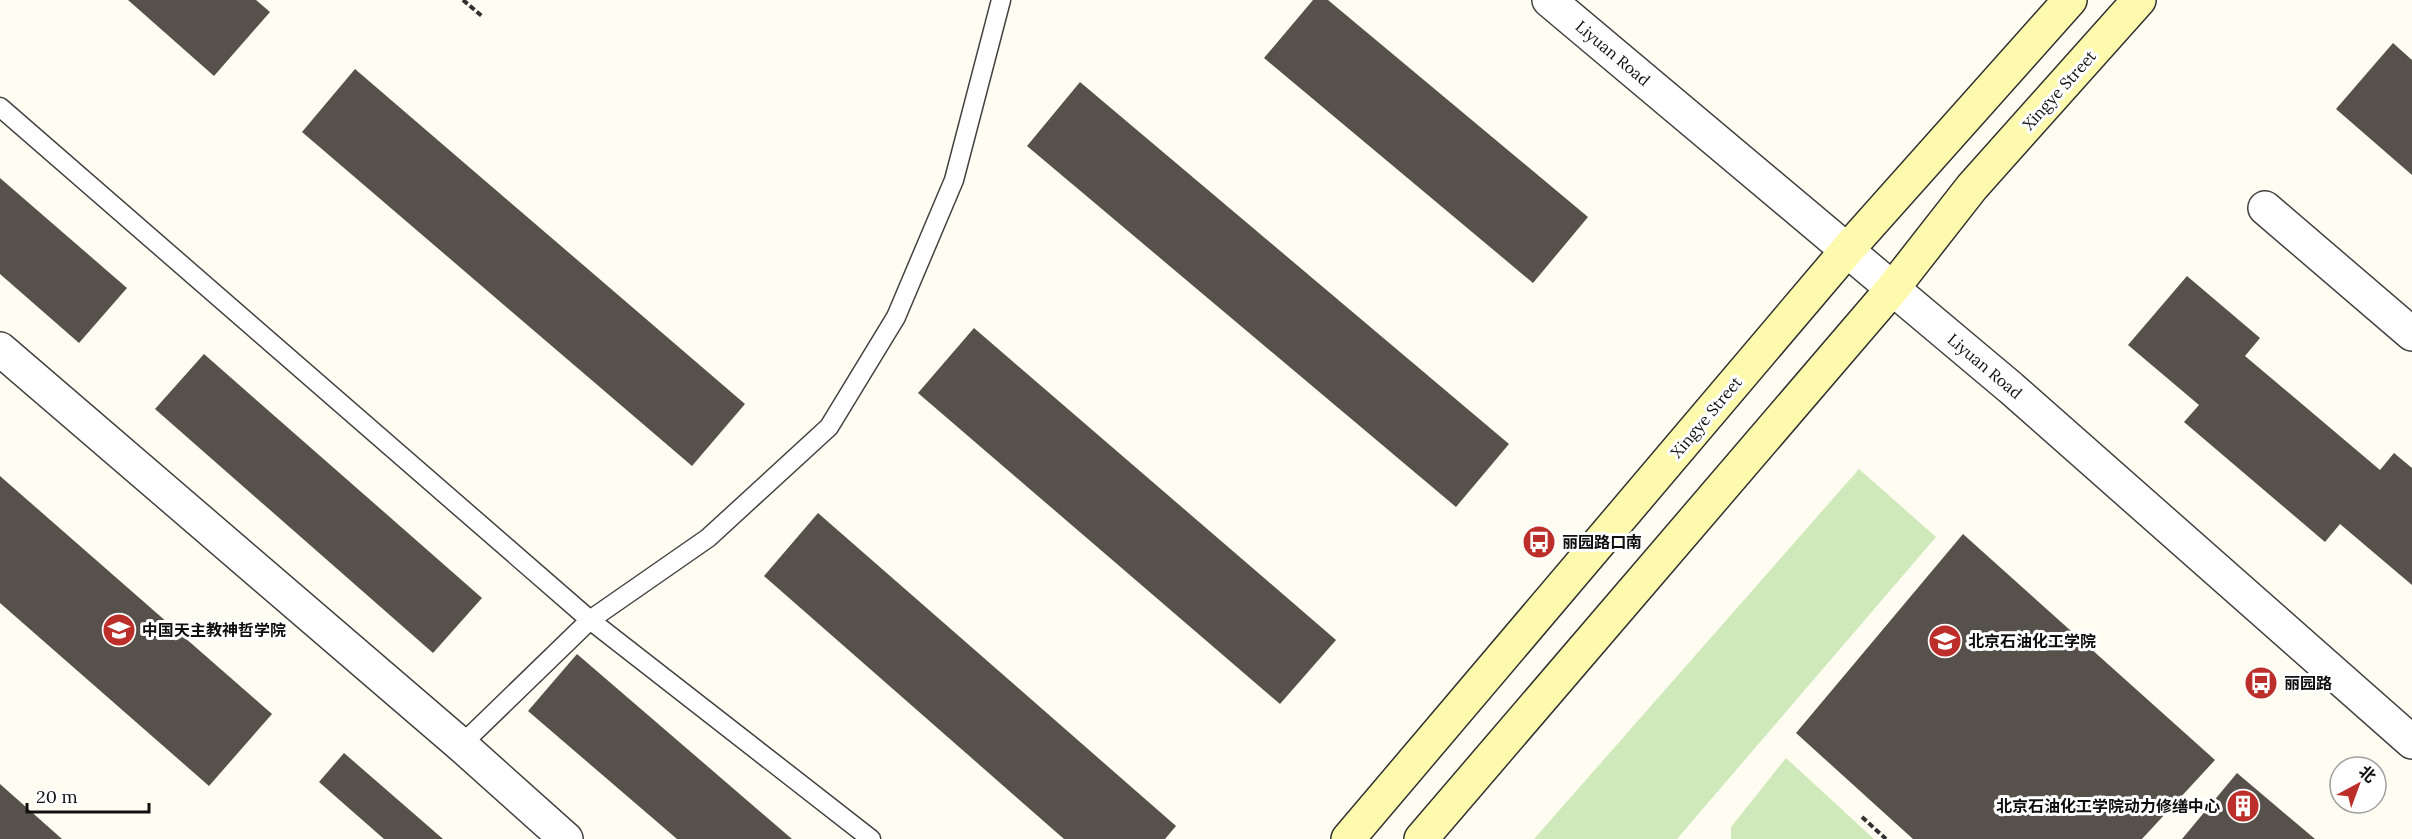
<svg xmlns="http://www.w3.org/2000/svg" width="2412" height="839" font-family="Lora,'Noto Sans SC',serif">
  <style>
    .green { fill: #cfe9bb }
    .building { fill: #57514b }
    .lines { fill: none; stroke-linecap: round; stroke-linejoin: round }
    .service-casing { stroke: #424242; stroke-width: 21 }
    .minor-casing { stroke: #424242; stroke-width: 36 }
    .tertiary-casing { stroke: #424242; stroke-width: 36 }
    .secondary-casing { stroke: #313131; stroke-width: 36 }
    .path { stroke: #313131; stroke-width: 4; stroke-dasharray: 6 3; stroke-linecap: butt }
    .service { stroke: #fff; stroke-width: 18 }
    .minor { stroke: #fff; stroke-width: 33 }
    .tertiary { stroke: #fff; stroke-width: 33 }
    .secondary { stroke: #fdfaad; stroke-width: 33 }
    .labels { text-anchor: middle; stroke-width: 6; stroke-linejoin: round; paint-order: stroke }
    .street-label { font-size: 16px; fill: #0f0f0f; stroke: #fff }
    .poi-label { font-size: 16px; font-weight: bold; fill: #0f0f0f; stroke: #fff; text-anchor: start }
  </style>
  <rect width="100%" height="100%" fill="#fffdf1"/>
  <g class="green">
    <polygon points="1859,469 1936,537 1677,839 1534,839"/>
    <polygon points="1786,758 1874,839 1731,839 1731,827"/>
  </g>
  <g class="building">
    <polygon points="128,0 256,0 270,12 214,76"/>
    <polygon points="1313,0 1328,0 1588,217 1533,283 1264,58"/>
    <polygon points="2393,43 2412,60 2412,175 2336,109"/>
    <polygon points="355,69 745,404 692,466 302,132"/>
    <polygon points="1080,82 1509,444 1456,507 1027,146"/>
    <polygon points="0,178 127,288 79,343 0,274"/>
    <polygon points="2187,276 2260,338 2245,356 2380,470 2394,453 2412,468 2412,585 2340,524 2325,542 2184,422 2199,405 2128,345"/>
    <polygon points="974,328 1336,640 1280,704 918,393"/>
    <polygon points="204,354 482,598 433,653 155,409"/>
    <polygon points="0,476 272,714 209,786 0,603"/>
    <polygon points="818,513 1176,826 1165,839 1064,839 764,576"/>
    <polygon points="1963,534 2215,760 2142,839 1913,839 1796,733"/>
    <polygon points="577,654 792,839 677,839 528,711"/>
    <polygon points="344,753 443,839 384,839 319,782"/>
    <polygon points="2237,773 2315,839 2182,839"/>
    <polygon points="0,784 62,839 0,839"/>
  </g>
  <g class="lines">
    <g class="service-casing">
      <g id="service">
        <polyline points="0,107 590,620 871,839"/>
        <polyline points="461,745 590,620 708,538 829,427 896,317 954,180 1001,0"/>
      </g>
    </g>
    <g class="minor-casing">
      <g id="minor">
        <polyline points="2265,208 2412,334"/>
        <polyline points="0,349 461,745 566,839"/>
      </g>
    </g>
    <g class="tertiary-casing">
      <polyline id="tertiary" points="1549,0 2011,388 2412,742"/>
    </g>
    <g class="secondary-casing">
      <g id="secondary">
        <polyline points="1348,839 1848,249 2070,0"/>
        <polyline points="1421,839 1893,288 1972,187 2139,0"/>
      </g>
    </g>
    <g class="path">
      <polyline points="463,0 483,17"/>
      <polyline points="1862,817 1886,839"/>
    </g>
    <use href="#service" class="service"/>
    <use href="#minor" class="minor"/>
    <use href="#tertiary" class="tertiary"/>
    <use href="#secondary" class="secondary"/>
  </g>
  <defs>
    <g id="bus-disc" transform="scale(1.725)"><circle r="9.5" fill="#bc2e29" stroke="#fff"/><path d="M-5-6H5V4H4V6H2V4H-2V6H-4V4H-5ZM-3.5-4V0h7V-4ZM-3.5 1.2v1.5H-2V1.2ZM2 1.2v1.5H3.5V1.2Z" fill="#fff"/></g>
    <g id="university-disc" transform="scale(1.725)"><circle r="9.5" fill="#bc2e29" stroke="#fff"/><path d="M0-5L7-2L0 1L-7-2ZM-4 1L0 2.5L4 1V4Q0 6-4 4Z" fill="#fff"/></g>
    <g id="building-disc" transform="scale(1.725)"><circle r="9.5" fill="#bc2e29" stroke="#fff"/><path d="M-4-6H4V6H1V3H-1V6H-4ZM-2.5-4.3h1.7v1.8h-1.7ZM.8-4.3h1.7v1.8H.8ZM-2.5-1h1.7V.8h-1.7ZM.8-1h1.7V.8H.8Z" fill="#fff"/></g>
  </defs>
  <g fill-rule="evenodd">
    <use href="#bus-disc" x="1539" y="542"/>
    <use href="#university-disc" x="119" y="630"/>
    <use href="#university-disc" x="1945" y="641"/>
    <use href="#bus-disc" x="2261" y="683"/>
    <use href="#building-disc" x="2243" y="806"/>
  </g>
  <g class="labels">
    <g class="street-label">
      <text transform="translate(1613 53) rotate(40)" y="6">Liyuan Road</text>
      <text transform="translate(2059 90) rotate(-48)" y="6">Xingye Street</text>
      <text transform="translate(1985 366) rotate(40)" y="6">Liyuan Road</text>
      <text transform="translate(1706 417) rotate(-50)" y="6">Xingye Street</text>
    </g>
    <g class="poi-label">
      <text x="1562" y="548">丽园路口南</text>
      <text x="142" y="636">中国天主教神哲学院</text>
      <text x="1968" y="647">北京石油化工学院</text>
      <text x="2284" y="689">丽园路</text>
      <text x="2220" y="812" text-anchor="end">北京石油化工学院动力修缮中心</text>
    </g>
  </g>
  <g transform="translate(2358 785) rotate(41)"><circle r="28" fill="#ffffff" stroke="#9f9f9f" stroke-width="1.5"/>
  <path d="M0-4.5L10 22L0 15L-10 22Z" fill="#bc2e29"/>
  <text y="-9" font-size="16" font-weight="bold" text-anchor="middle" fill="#0f0f0f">北</text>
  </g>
  <path d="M27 803v9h122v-9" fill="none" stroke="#0f0f0f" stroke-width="3"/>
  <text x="36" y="803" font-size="18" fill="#0f0f0f" stroke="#ffffff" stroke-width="4.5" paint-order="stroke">20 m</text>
</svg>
